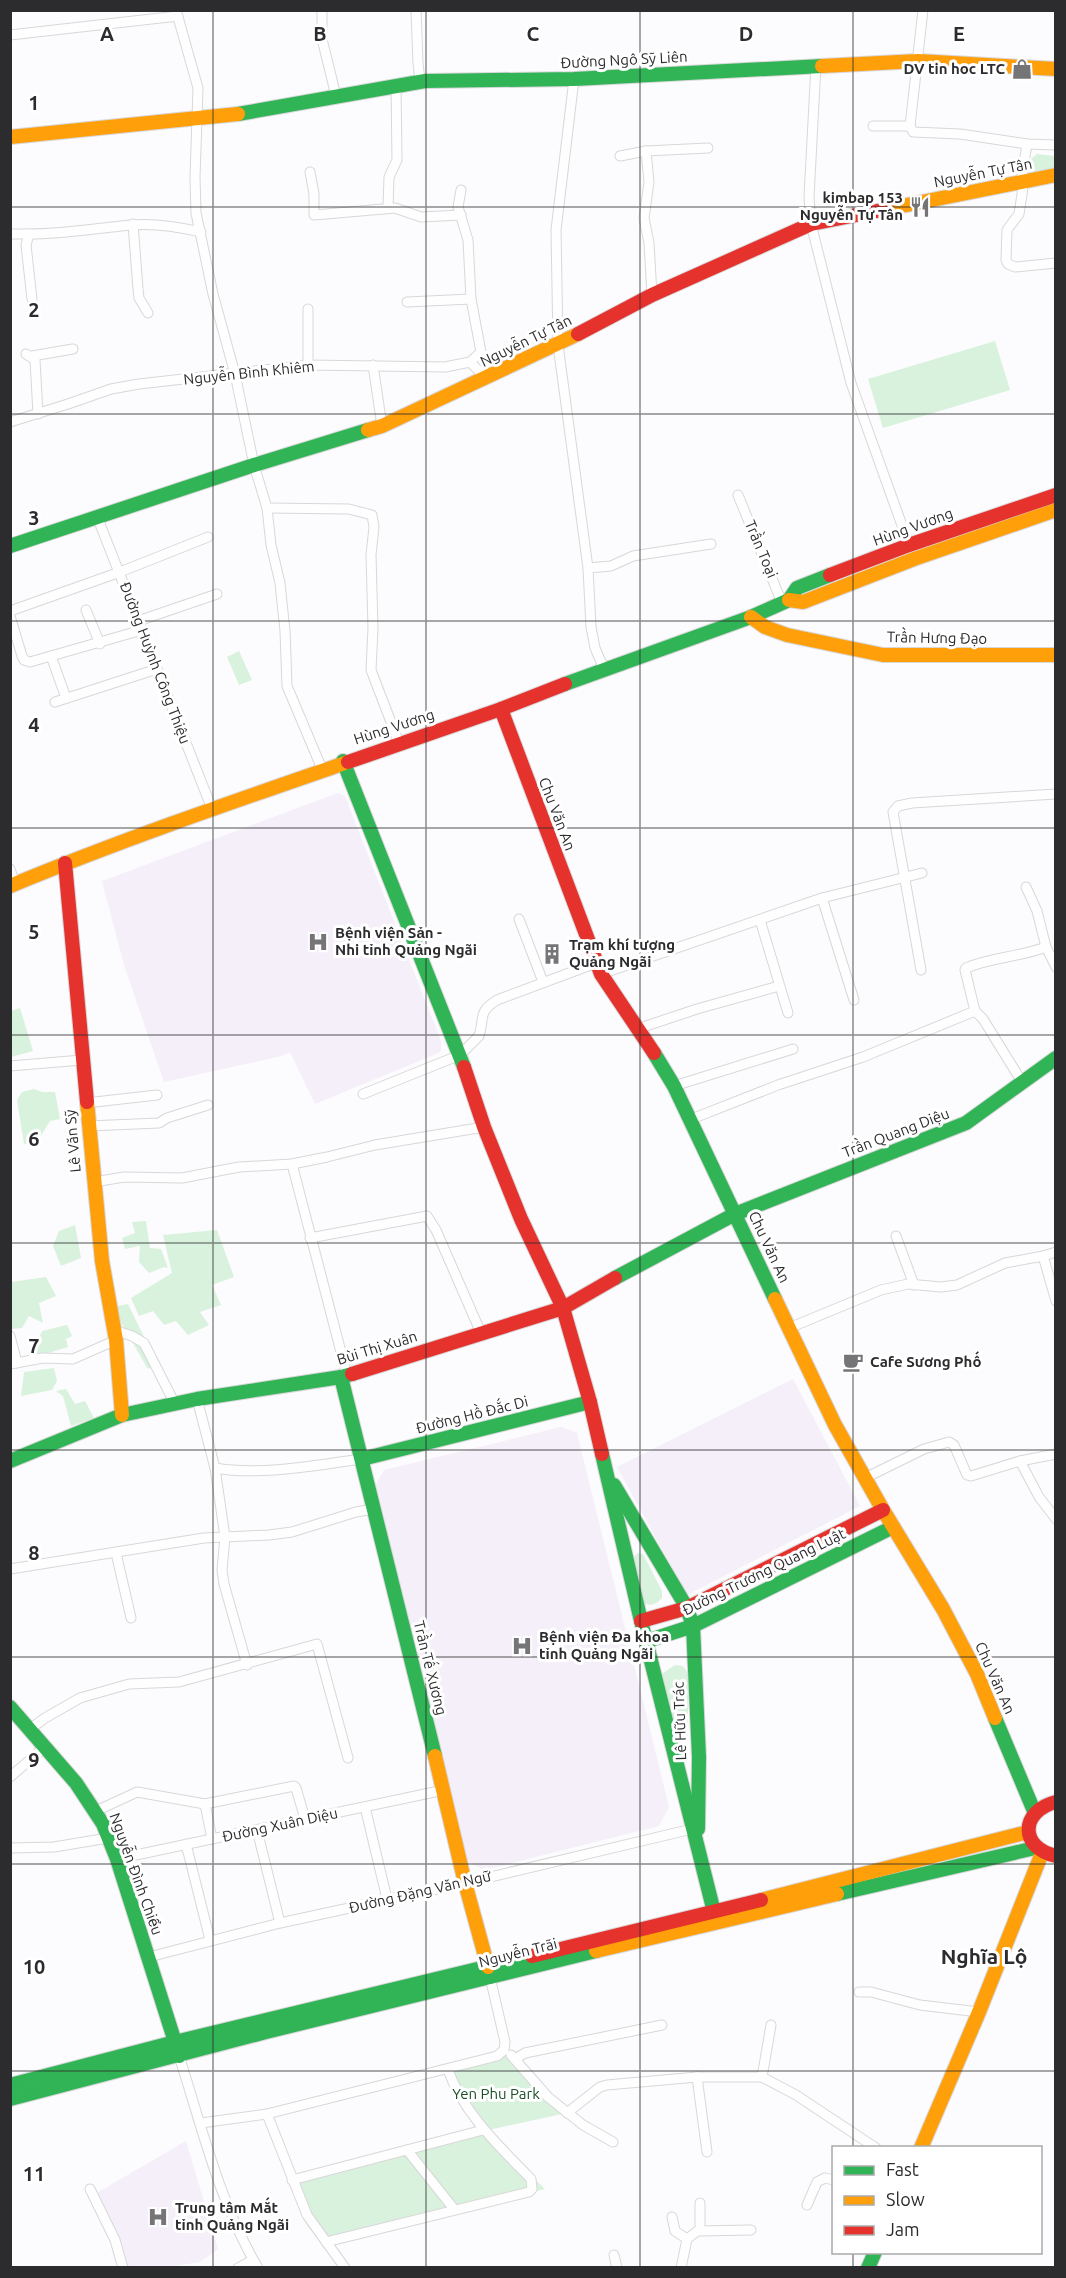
<svg xmlns="http://www.w3.org/2000/svg" width="1066" height="2278" font-family="Ubuntu,sans-serif">
  <style>
    .built { fill: #f4eff9 }
    .green { fill: #d9f2dd }
    .lines { fill: none; stroke-linecap: round; stroke-linejoin: round }
    .street-casing { stroke: #d8d7d9; stroke-width: 11 }
    .fast-casing { stroke: #d8d7d9; stroke-width: 16 }
    .slow-casing { stroke: #d8d7d9; stroke-width: 16 }
    .jam-casing { stroke: #d8d7d9; stroke-width: 16 }
    .street { stroke: #fffeff; stroke-width: 9 }
    .fast { stroke: #30b455; stroke-width: 14 }
    .slow { stroke: #ff9f0a; stroke-width: 14 }
    .jam { stroke: #e5322d; stroke-width: 14 }
    .grid { fill: none; stroke: #2c2b2e; stroke-width: 1.5; stroke-opacity: 0.55 }
    .labels { text-anchor: middle; stroke-width: 6; stroke-linejoin: round; paint-order: stroke }
    .street-label { font-size: 15px; fill: #2c2b2e; stroke: #fff }
    .poi-label { font-size: 15px; font-weight: bold; fill: #2c2b2e; stroke: #fff; text-anchor: start }
    .park-label { font-size: 15px; fill: #194f26; stroke: #fff }
    .district-label { font-size: 21px; font-weight: bold; fill: #2c2b2e; stroke: #fff }
    .grid-label { font-size: 20px; text-anchor: middle; font-weight: bold; fill: #2c2b2e; stroke: #fff; stroke-width: 6; stroke-linejoin: round; paint-order: stroke }
  </style>
  <rect width="100%" height="100%" fill="#fcfbfd"/>
  <g class="built">
    <polygon points="338,793 345,796 373,868 441,1041 441,1051 436,1054 315,1104 290,1052 282,1056 164,1082 124,965 102,881"/>
    <polygon points="793,1379 860,1506 687,1595 617,1467"/>
    <polygon points="561,1427 577,1433 669,1807 659,1826 484,1870 467,1861 376,1484 384,1470"/>
    <polygon points="186,2141 218,2249 200,2262 169,2267 127,2267 95,2194"/>
  </g>
  <g class="green">
    <polygon points="1037,154 1055,156 1055,171 1029,175 1032,158"/>
    <polygon points="995,341 1010,390 883,428 868,379"/>
    <polygon points="239,651 252,680 239,685 227,657"/>
    <polygon points="20,1008 33,1051 11,1057 11,1011"/>
    <polygon points="34,1089 42,1092 55,1092 60,1119 50,1121 37,1142 24,1144 17,1100 22,1092"/>
    <polygon points="146,1221 150,1248 161,1249 168,1268 164,1267 149,1273 139,1262 140,1246 125,1249 122,1238 135,1233 132,1222"/>
    <polygon points="75,1225 81,1258 61,1266 53,1246 59,1231"/>
    <polygon points="217,1230 234,1277 212,1285 221,1305 200,1312 209,1325 188,1335 176,1321 164,1325 153,1311 139,1316 131,1298 172,1273 163,1235"/>
    <polygon points="46,1277 56,1296 39,1303 43,1323 29,1316 22,1328 12,1329 15,1350 11,1352 11,1282"/>
    <polygon points="128,1304 157,1364 148,1369 112,1307"/>
    <polygon points="67,1325 72,1336 66,1339 68,1347 48,1353 50,1361 39,1361 36,1346 42,1331"/>
    <polygon points="54,1368 57,1381 52,1390 21,1396 24,1372"/>
    <polygon points="66,1389 75,1404 85,1401 94,1418 71,1426 63,1396 56,1391"/>
    <path d="M 638,1553 L 643,1554 L 662,1591 L 662,1598 C 657,1604 652,1606 644,1604 L 634,1557 Z"/>
    <polygon points="675,1665 683,1666 688,1673 688,1736 687,1740 681,1743 677,1740 662,1676 663,1673"/>
    <path d="M 504,2050 L 533,2087 L 567,2113 L 484,2131 L 545,2189 L 326,2242 C 303,2233 298,2202 292,2180 L 482,2130 L 447,2081 L 448,2070 Z"/>
  </g>
  <g class="lines">
    <g class="street-casing">
      <g id="street">
        <polyline points="176,10 198,88 195,177 196,213 213,294 235,374 254,465 267,508 271,545 280,583 285,631 287,686 322,769"/>
        <polyline points="322,10 322,39 336,96"/>
        <polyline points="416,10 418,63 420,81"/>
        <polyline points="923,10 910,126 913,132 960,134 1027,144 1056,145"/>
        <polyline points="10,35 178,16"/>
        <polyline points="816,65 809,197 811,224 851,383 909,545"/>
        <polyline points="574,79 556,230 558,345 588,568 591,627 595,648 604,669"/>
        <polyline points="873,126 910,126"/>
        <polyline points="646,151 649,182 644,218 649,243 652,295"/>
        <polyline points="620,156 646,151 708,148"/>
        <polyline points="310,172 314,194 314,215 395,208 421,217 461,215"/>
        <polyline points="1024,181 1019,214 1007,230 1006,260 1008,264 1015,267 1056,263"/>
        <polyline points="1021,182 1027,144"/>
        <polyline points="461,190 458,207 468,240 471,299 481,352 470,362"/>
        <polyline points="388,208 389,177 397,160 396,85"/>
        <polyline points="133,224 138,289 139,298 148,313"/>
        <polyline points="10,234 29,234"/>
        <path d="M 32,299 L 26,245 L 29,234 C 64,234 97,228 132,225 C 155,223 179,227 201,232"/>
        <polyline points="407,302 471,299"/>
        <polyline points="26,354 35,360 38,414"/>
        <polyline points="32,356 73,349"/>
        <polyline points="308,365 308,309"/>
        <polyline points="373,365 382,426"/>
        <polyline points="10,422 68,404 111,389 139,384 308,365 445,367 470,362 486,378"/>
        <polyline points="738,495 782,603"/>
        <polyline points="267,508 349,509 372,515 374,527 371,555 373,628 371,670 399,743"/>
        <polyline points="98,519 212,809"/>
        <polyline points="588,568 611,566 633,556 711,544"/>
        <polyline points="86,610 100,644"/>
        <polyline points="10,611 120,572 208,537"/>
        <polyline points="10,616 22,656 24,660 30,662 142,630"/>
        <polyline points="138,621 217,594"/>
        <polyline points="51,656 66,698"/>
        <polyline points="55,702 157,669"/>
        <polyline points="10,869 15,884"/>
        <polyline points="1026,887 1037,911 1046,947 1056,967"/>
        <polyline points="822,898 854,1000"/>
        <polyline points="519,919 543,982"/>
        <polyline points="760,920 788,1013"/>
        <polyline points="921,970 893,812 898,806 912,803 1056,794"/>
        <polyline points="601,974 822,898 922,873"/>
        <path d="M 975,1011 L 965,970 L 966,968 C 992,957 1020,957 1046,947"/>
        <polyline points="637,1029 697,1009 779,986"/>
        <polyline points="10,1066 82,1060"/>
        <polyline points="674,1086 793,1049"/>
        <path d="M 363,1094 L 460,1055 L 479,1036 C 485,1017 477,1013 497,1000 L 596,963"/>
        <polyline points="86,1103 157,1095"/>
        <polyline points="689,1120 778,1085 863,1057 975,1011 983,1019 1022,1082"/>
        <polyline points="88,1126 159,1123 167,1118 208,1105"/>
        <polyline points="292,1164 347,1375"/>
        <polyline points="94,1182 124,1177 182,1178 239,1167 292,1164 327,1157 375,1145 484,1127"/>
        <polyline points="896,1236 914,1285"/>
        <polyline points="310,1238 427,1216 436,1230 481,1333"/>
        <polyline points="1043,1256 1056,1301"/>
        <polyline points="789,1328 881,1290 908,1284 941,1287 957,1285 1005,1263 1043,1256 1056,1252"/>
        <polyline points="114,1330 132,1336 144,1343 175,1404"/>
        <polyline points="10,1336 17,1363"/>
        <polyline points="10,1364 43,1358 73,1359 116,1340"/>
        <polyline points="197,1399 215,1468 225,1537 222,1570 224,1584 247,1665"/>
        <polyline points="1020,1461 1039,1497 1056,1519"/>
        <path d="M 215,1468 C 262,1476 315,1465 362,1459"/>
        <polyline points="865,1478 924,1449 949,1442 954,1445 967,1475 971,1476 1020,1461 1056,1454"/>
        <polyline points="116,1553 131,1618"/>
        <polyline points="10,1569 204,1538 269,1535 292,1532 356,1512 373,1509"/>
        <polyline points="30,1729 45,1718 80,1698 129,1684 179,1682 317,1644 348,1758"/>
        <polyline points="10,1777 45,1747"/>
        <polyline points="205,1804 212,1839"/>
        <polyline points="365,1807 387,1899"/>
        <polyline points="96,1811 137,1792 205,1804 294,1786 296,1788 305,1819"/>
        <polyline points="257,1830 280,1923"/>
        <polyline points="186,1844 210,1940"/>
        <polyline points="10,1848 54,1847 108,1838"/>
        <polyline points="117,1859 444,1790"/>
        <polyline points="149,1957 280,1923 465,1883 692,1829"/>
        <polyline points="859,1992 871,1992 920,2005 979,2012"/>
        <polyline points="511,2055 548,2097 583,2125 613,2142"/>
        <path d="M 179,2056 C 202,2127 219,2202 258,2268"/>
        <polyline points="515,2059 525,2053 662,2025"/>
        <polyline points="697,2077 707,2152"/>
        <polyline points="762,2077 771,2025"/>
        <polyline points="567,2113 600,2087 607,2085 697,2077 762,2077 796,2095 876,2148"/>
        <polyline points="267,2114 307,2215 345,2268"/>
        <polyline points="201,2123 267,2114 497,2056 504,2050 505,2042 490,1977"/>
        <polyline points="407,2150 454,2209"/>
        <polyline points="292,2180 483,2130"/>
        <polyline points="90,2189 115,2240 123,2268"/>
        <polyline points="807,2205 817,2182 825,2178 834,2180"/>
        <polyline points="672,2217 675,2231 687,2239"/>
        <polyline points="699,2231 751,2230"/>
        <path d="M 326,2242 L 529,2192 L 532,2189 L 531,2179 C 499,2146 464,2114 448,2070"/>
        <polyline points="614,2255 617,2268"/>
        <polyline points="238,2268 253,2260"/>
        <polyline points="681,2268 687,2239 700,2229 700,2203"/>
      </g>
    </g>
    <g class="fast-casing">
      <g id="fast">
        <polyline points="238,114 425,81 574,79 822,66"/>
        <polyline points="10,546 254,465 368,430"/>
        <polyline points="565,684 751,617 789,600 797,588 830,575"/>
        <polyline points="343,761 464,1067"/>
        <polyline points="654,1053 674,1086 775,1299"/>
        <polyline points="615,1278 735,1214 966,1123 1056,1058"/>
        <polyline points="341,1377 435,1756"/>
        <polyline points="602,1454 641,1621 714,1912"/>
        <polyline points="362,1459 590,1402"/>
        <polyline points="10,1461 122,1415 197,1399 341,1377 352,1374"/>
        <polyline points="614,1485 687,1608 693,1626 699,1757 698,1829"/>
        <polyline points="647,1641 693,1626 893,1527"/>
        <polyline points="10,1707 76,1783 103,1824 117,1859 175,2042"/>
        <polyline points="995,1718 1034,1811"/>
        <polyline points="837,1894 1035,1848"/>
        <polyline points="714,1912 716,1922"/>
        <polyline points="488,1967 490,1977"/>
        <polyline points="175,2042 179,2056"/>
        <polyline points="10,2085 175,2042 532,1956"/>
        <polyline points="10,2099 266,2032 596,1951"/>
        <polyline points="868,2268 875,2252"/>
      </g>
    </g>
    <g class="slow-casing">
      <g id="slow">
        <polyline points="822,66 918,61 1056,69"/>
        <polyline points="10,137 238,114"/>
        <polyline points="887,209 1056,175"/>
        <polyline points="368,430 382,426 578,334"/>
        <polyline points="789,600 803,602 914,559 1056,510"/>
        <polyline points="751,617 765,627 787,635 883,655 1056,655"/>
        <path d="M 10,886 C 121,840 235,801 348,762"/>
        <polyline points="87,1102 102,1261 116,1340 122,1415"/>
        <polyline points="775,1299 835,1425 883,1510 943,1609 977,1674 995,1718"/>
        <polyline points="435,1756 465,1883 488,1967"/>
        <polyline points="761,1900 1028,1832"/>
        <polyline points="596,1951 837,1894"/>
        <polyline points="921,2148 979,2012 1042,1853"/>
      </g>
    </g>
    <g class="jam-casing">
      <g id="jam">
        <polyline points="578,334 652,295 811,224 887,209"/>
        <polyline points="830,575 909,545 1056,495"/>
        <polyline points="501,709 601,974 654,1053"/>
        <polyline points="348,762 501,709 565,684"/>
        <polyline points="65,863 87,1102"/>
        <polyline points="464,1067 484,1127 521,1219 563,1308 590,1402 602,1454"/>
        <polyline points="352,1374 563,1308 615,1278"/>
        <polyline points="641,1621 687,1608 883,1510"/>
        <path d="M 1056,1802 C 1020,1811 1019,1848 1056,1856"/>
        <polyline points="532,1956 761,1900"/>
      </g>
    </g>
    <use href="#street" class="street"/>
    <use href="#fast" class="fast"/>
    <use href="#slow" class="slow"/>
    <use href="#jam" class="jam"/>
  </g>
  <path class="grid" d="M 213,10 L 213,2268M 426,10 L 426,2268M 640,10 L 640,2268M 853,10 L 853,2148M 10,207 L 1056,207M 10,414 L 1056,414M 10,621 L 1056,621M 10,828 L 1056,828M 10,1035 L 1056,1035M 10,1243 L 1056,1243M 10,1450 L 1056,1450M 10,1657 L 1056,1657M 10,1864 L 1056,1864M 10,2071 L 1056,2071M 853,2252 L 853,2268"/>
  <defs>
    <g id="shop-bare" transform="scale(1.62)"><path d="M-5-2.5h2.3a2.7 3.5 0 0 1 5.4 0H5L5.5 6h-11ZM-1.5-2.5h3a1.5 2.3 0 0 0-3 0Z" fill="#757476" stroke="#fff" stroke-width="2.5" paint-order="stroke"/></g>
    <g id="restaurant-bare" transform="scale(1.62)"><path d="M-5-6h1v4h1v-4h1v4h1v-4h1v5L-1.5 .5V6h-2V.5L-5-1ZM5-6V6H3V1.5H1.5Q1.5-4 5-6Z" fill="#757476" stroke="#fff" stroke-width="2.5" paint-order="stroke"/></g>
    <g id="hospital-bare" transform="scale(1.62)"><path d="M-5-5h3v3.5h4V-5h3V5h-3V1.5h-4V5h-3Z" fill="#757476" stroke="#fff" stroke-width="2.5" paint-order="stroke"/></g>
    <g id="building-bare" transform="scale(1.62)"><path d="M-4-6H4V6H1V3H-1V6H-4ZM-2.5-4.3h1.7v1.8h-1.7ZM.8-4.3h1.7v1.8H.8ZM-2.5-1h1.7V.8h-1.7ZM.8-1h1.7V.8H.8Z" fill="#757476" stroke="#fff" stroke-width="2.5" paint-order="stroke"/></g>
    <g id="cafe-bare" transform="scale(1.62)"><path d="M-5.5-4.5H6V0H3Q3 3.5 0 3.5H-2.5Q-5.5 3.5-5.5 0ZM3-3.2v2h1.7v-2ZM-6 4.5H4V6H-6Z" fill="#757476" stroke="#fff" stroke-width="2.5" paint-order="stroke"/></g>
  </defs>
  <g fill-rule="evenodd">
    <use href="#shop-bare" x="1022" y="69"/>
    <use href="#restaurant-bare" x="920" y="207"/>
    <use href="#hospital-bare" x="318" y="942"/>
    <use href="#building-bare" x="552" y="954"/>
    <use href="#cafe-bare" x="853" y="1362"/>
    <use href="#hospital-bare" x="522" y="1646"/>
    <use href="#hospital-bare" x="158" y="2217"/>
  </g>
  <g class="labels">
    <g class="street-label">
      <text transform="translate(624 60) rotate(-3)" y="5">Đường Ngô Sỹ Liên</text>
      <text transform="translate(983 173) rotate(-11)" y="5">Nguyễn Tự Tân</text>
      <text transform="translate(526 341) rotate(-26)" y="5">Nguyễn Tự Tân</text>
      <text transform="translate(249 373) rotate(-6)" y="5">Nguyễn Bình Khiêm</text>
      <text transform="translate(913 527) rotate(-20)" y="5">Hùng Vương</text>
      <text transform="translate(761 549) rotate(67)" y="5">Trần Toại</text>
      <text transform="translate(937 638) rotate(1)" y="5">Trần Hưng Đạo</text>
      <text transform="translate(155 663) rotate(69)" y="5">Đường Huỳnh Công Thiệu</text>
      <text transform="translate(394 727) rotate(-18)" y="5">Hùng Vương</text>
      <text transform="translate(557 814) rotate(69)" y="5">Chu Văn An</text>
      <text transform="translate(896 1133) rotate(-21)" y="5">Trần Quang Diệu</text>
      <text transform="translate(73 1141) rotate(-95)" y="5">Lê Văn Sỹ</text>
      <text transform="translate(769 1247) rotate(65)" y="5">Chu Văn An</text>
      <text transform="translate(377 1348) rotate(-17)" y="5">Bùi Thị Xuân</text>
      <text transform="translate(472 1415) rotate(-14)" y="5">Đường Hồ Đắc Di</text>
      <text transform="translate(764 1572) rotate(-26)" y="5">Đường Trương Quang Luật</text>
      <text transform="translate(430 1668) rotate(76)" y="5">Trần Tế Xương</text>
      <text transform="translate(995 1678) rotate(66)" y="5">Chu Văn An</text>
      <text transform="translate(680 1721) rotate(-92)" y="5">Lê Hữu Trác</text>
      <text transform="translate(280 1825) rotate(-12)" y="5">Đường Xuân Diệu</text>
      <text transform="translate(136 1874) rotate(70)" y="5">Nguyễn Đình Chiểu</text>
      <text transform="translate(420 1892) rotate(-13)" y="5">Đường Đặng Văn Ngữ</text>
      <text transform="translate(518 1953) rotate(-14)" y="5">Nguyễn Trãi</text>
    </g>
    <g class="poi-label">
      <text x="1005" y="74" text-anchor="end">DV tin hoc LTC</text>
      <text x="903" y="203" text-anchor="end">kimbap 153<tspan x="903" dy="17">Nguyễn Tự Tân</tspan></text>
      <text x="335" y="938">Bệnh viện Sản -<tspan x="335" dy="17">Nhi tỉnh Quảng Ngãi</tspan></text>
      <text x="569" y="950">Trạm khí tượng<tspan x="569" dy="17">Quảng Ngãi</tspan></text>
      <text x="870" y="1367">Cafe Sương Phố</text>
      <text x="539" y="1642">Bệnh viện Đa khoa<tspan x="539" dy="17">tỉnh Quảng Ngãi</tspan></text>
      <text x="175" y="2213">Trung tâm Mắt<tspan x="175" dy="17">tỉnh Quảng Ngãi</tspan></text>
    </g>
    <g class="park-label">
      <text x="496" y="2099">Yen Phu Park</text>
    </g>
    <g class="district-label">
      <text x="984" y="1964">Nghĩa Lộ</text>
    </g>
  </g>
  <g class="grid-label">
    <text x="107" y="41">A</text>
    <text x="320" y="41">B</text>
    <text x="533" y="41">C</text>
    <text x="746" y="41">D</text>
    <text x="959" y="41">E</text>
    <text x="34" y="110">1</text>
    <text x="34" y="317">2</text>
    <text x="34" y="525">3</text>
    <text x="34" y="732">4</text>
    <text x="34" y="939">5</text>
    <text x="34" y="1146">6</text>
    <text x="34" y="1353">7</text>
    <text x="34" y="1560">8</text>
    <text x="34" y="1767">9</text>
    <text x="34" y="1974">10</text>
    <text x="34" y="2181">11</text>
  </g>
  <rect width="1066" height="2278" fill="none" stroke="#2c2b2e" stroke-width="24"/>
  <rect x="832" y="2146" width="210" height="108" fill="#ffffff" stroke="#abaaab" stroke-width="1.5"/>
  <rect x="844" y="2166" width="30" height="9" fill="#30b455" stroke="#abaaab" stroke-width="1.5"/>
  <text x="886" y="2176" font-size="18" fill="#2c2b2e">Fast</text>
  <rect x="844" y="2196" width="30" height="9" fill="#ff9f0a" stroke="#abaaab" stroke-width="1.5"/>
  <text x="886" y="2206" font-size="18" fill="#2c2b2e">Slow</text>
  <rect x="844" y="2226" width="30" height="9" fill="#e5322d" stroke="#abaaab" stroke-width="1.5"/>
  <text x="886" y="2236" font-size="18" fill="#2c2b2e">Jam</text>
</svg>
